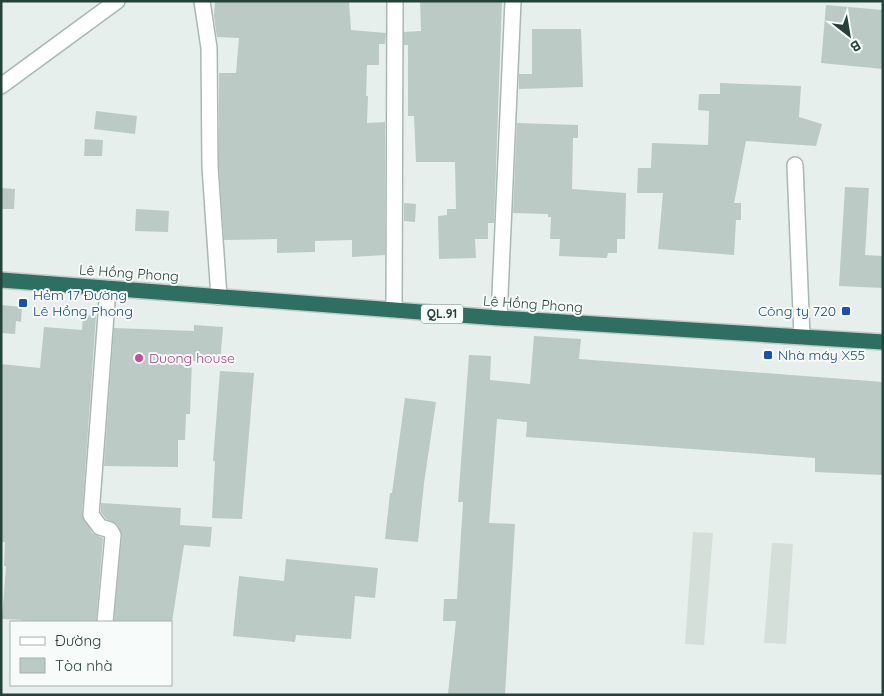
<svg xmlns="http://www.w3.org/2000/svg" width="884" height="696" font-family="Quicksand,sans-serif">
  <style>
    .built { fill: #d4dfda }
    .building { fill: #bbcac4 }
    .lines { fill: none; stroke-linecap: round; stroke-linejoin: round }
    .minor-casing { stroke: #a8b8b2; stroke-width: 18 }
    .highway-casing { stroke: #c2cac8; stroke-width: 18 }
    .minor { stroke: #fff; stroke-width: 15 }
    .highway { stroke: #2f6f62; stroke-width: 15 }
    .transit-dot { fill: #1a4fb4; stroke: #f7fbf9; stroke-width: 2 }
    .hotel-dot { fill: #d1479c; stroke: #f7fbf9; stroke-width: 2 }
    .labels { text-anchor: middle; stroke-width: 4; stroke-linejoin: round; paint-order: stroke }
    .shield { fill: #f7fbf9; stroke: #637a73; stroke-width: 1 }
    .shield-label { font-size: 12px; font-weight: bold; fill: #24423a }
    .street-label { font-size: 14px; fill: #24423a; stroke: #f7fbf9 }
    .transit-label { font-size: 14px; fill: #164399; stroke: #f7fbf9; text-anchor: start }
    .hotel-label { font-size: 14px; fill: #b23c85; stroke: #f7fbf9; text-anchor: start }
  </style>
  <rect width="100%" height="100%" fill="#e6efeb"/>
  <g class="built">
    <polygon points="693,532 713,533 704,645 685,644"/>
    <polygon points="772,543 793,544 786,644 764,643"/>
  </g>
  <g class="building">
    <polygon points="215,1 349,1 351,30 386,33 385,44 379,44 379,65 367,65 366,96 368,96 367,123 385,122 385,255 352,257 352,240 315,241 315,252 277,253 277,239 224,240 219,167 219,73 236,73 239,38 217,37 214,16"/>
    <polygon points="420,1 502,1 494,223 488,223 488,239 475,239 476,258 439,259 438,216 447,215 447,209 456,209 455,162 416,162 414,116 408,116 408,45 404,45 404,32 421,31"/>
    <polygon points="826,5 883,10 883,69 821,63"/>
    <polygon points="532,29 581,29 583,87 519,89 519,74 532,74"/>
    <polygon points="720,83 801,86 799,117 822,124 816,146 746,141 734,203 741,203 741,220 736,220 734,255 658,249 663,193 637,193 638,168 651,168 652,143 708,145 709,111 698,110 699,94 720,94"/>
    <polygon points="96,111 137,116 135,134 94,129"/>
    <polygon points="517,123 578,125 578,138 573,138 572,189 626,193 625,239 617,239 617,253 608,253 607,258 559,256 560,239 550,239 551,217 548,217 548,214 513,213"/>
    <polygon points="85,139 103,140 102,156 84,156"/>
    <polygon points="845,187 869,188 865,255 883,256 883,288 839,286"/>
    <polygon points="1,188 15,189 14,209 1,209"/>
    <polygon points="404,203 416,204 415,222 404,221"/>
    <polygon points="136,209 169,211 168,232 135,231"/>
    <polygon points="1,305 22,307 21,322 16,321 15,334 1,333"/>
    <polygon points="83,315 96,316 82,514 92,533 103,538 96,622 21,622 22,620 2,619 6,566 4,566 5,542 1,542 1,364 40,368 44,327 82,330"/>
    <polygon points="194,325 223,327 220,363 192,361 190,414 186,414 185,440 178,440 178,467 104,466 114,328 194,331"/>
    <polygon points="534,336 581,339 579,359 883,382 883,475 815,472 815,458 526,437 527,422 497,419 489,523 515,524 505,695 448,694 456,621 443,621 444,599 457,599 463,502 458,502 469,355 491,356 490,380 530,384"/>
    <polygon points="220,371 254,373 242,519 212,518 215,461 213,461"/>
    <polygon points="405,398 436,402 424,483 418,542 385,539 390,493 392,493"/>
    <polygon points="101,503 181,508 180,525 212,527 210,547 184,545 172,622 114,622 122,535 118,525 106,519 101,512"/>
    <polygon points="286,559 378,568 375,598 355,596 351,639 296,635 295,642 233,636 239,576 284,581"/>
  </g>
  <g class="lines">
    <g class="minor-casing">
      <g id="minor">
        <polyline points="202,1 209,48 210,167 219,297"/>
        <polyline points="1,86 117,1"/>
        <polyline points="795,165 802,337"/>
        <polyline points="394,310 395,1"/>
        <polyline points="499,318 513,1"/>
        <polyline points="105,622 113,535 110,530 100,527 91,515 108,288"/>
      </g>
    </g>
    <g class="highway-casing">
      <polyline id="highway" points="1,280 499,318 883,342"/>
    </g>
    <use href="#minor" class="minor"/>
    <use href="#highway" class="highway"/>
  </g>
  <g class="transit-dot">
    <rect x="18" y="298" width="10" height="10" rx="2.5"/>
    <rect x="841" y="306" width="10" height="10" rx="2.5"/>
    <rect x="763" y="350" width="10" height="10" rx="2.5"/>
  </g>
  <circle class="hotel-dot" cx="139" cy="358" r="5"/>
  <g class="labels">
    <rect class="shield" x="421" y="304.5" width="42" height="19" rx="4"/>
    <g class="shield-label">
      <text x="442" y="318">QL.91</text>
    </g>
    <g class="street-label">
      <text transform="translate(129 273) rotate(4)" y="5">Lê Hồng Phong</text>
      <text transform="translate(533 304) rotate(4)" y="5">Lê Hồng Phong</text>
    </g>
    <g class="transit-label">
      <text x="33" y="300">Hẻm 17 Đường<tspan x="33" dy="16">Lê Hồng Phong</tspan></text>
      <text x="836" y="316" text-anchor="end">Công ty 720</text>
      <text x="778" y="360">Nhà máy X55</text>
    </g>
    <g class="hotel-label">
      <text x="149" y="363">Duong house</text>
    </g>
  </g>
  <rect width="884" height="696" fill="none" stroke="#24423a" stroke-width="5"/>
  <rect x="10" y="621" width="162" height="65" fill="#f7fbf9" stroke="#a3b1ad"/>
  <rect x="20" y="637" width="25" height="8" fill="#ffffff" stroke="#a3b1ad"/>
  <text x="55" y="646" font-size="15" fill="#24423a">Đường</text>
  <rect x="20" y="658" width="25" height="15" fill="#bbcac4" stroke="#a3b1ad"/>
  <text x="55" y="671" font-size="15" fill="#24423a">Tòa nhà</text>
  <g transform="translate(849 35) rotate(149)" stroke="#f7fbf9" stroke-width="4" paint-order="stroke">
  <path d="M0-4L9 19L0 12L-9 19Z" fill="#24423a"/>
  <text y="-8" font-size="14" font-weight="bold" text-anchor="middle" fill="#24423a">B</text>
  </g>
</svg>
